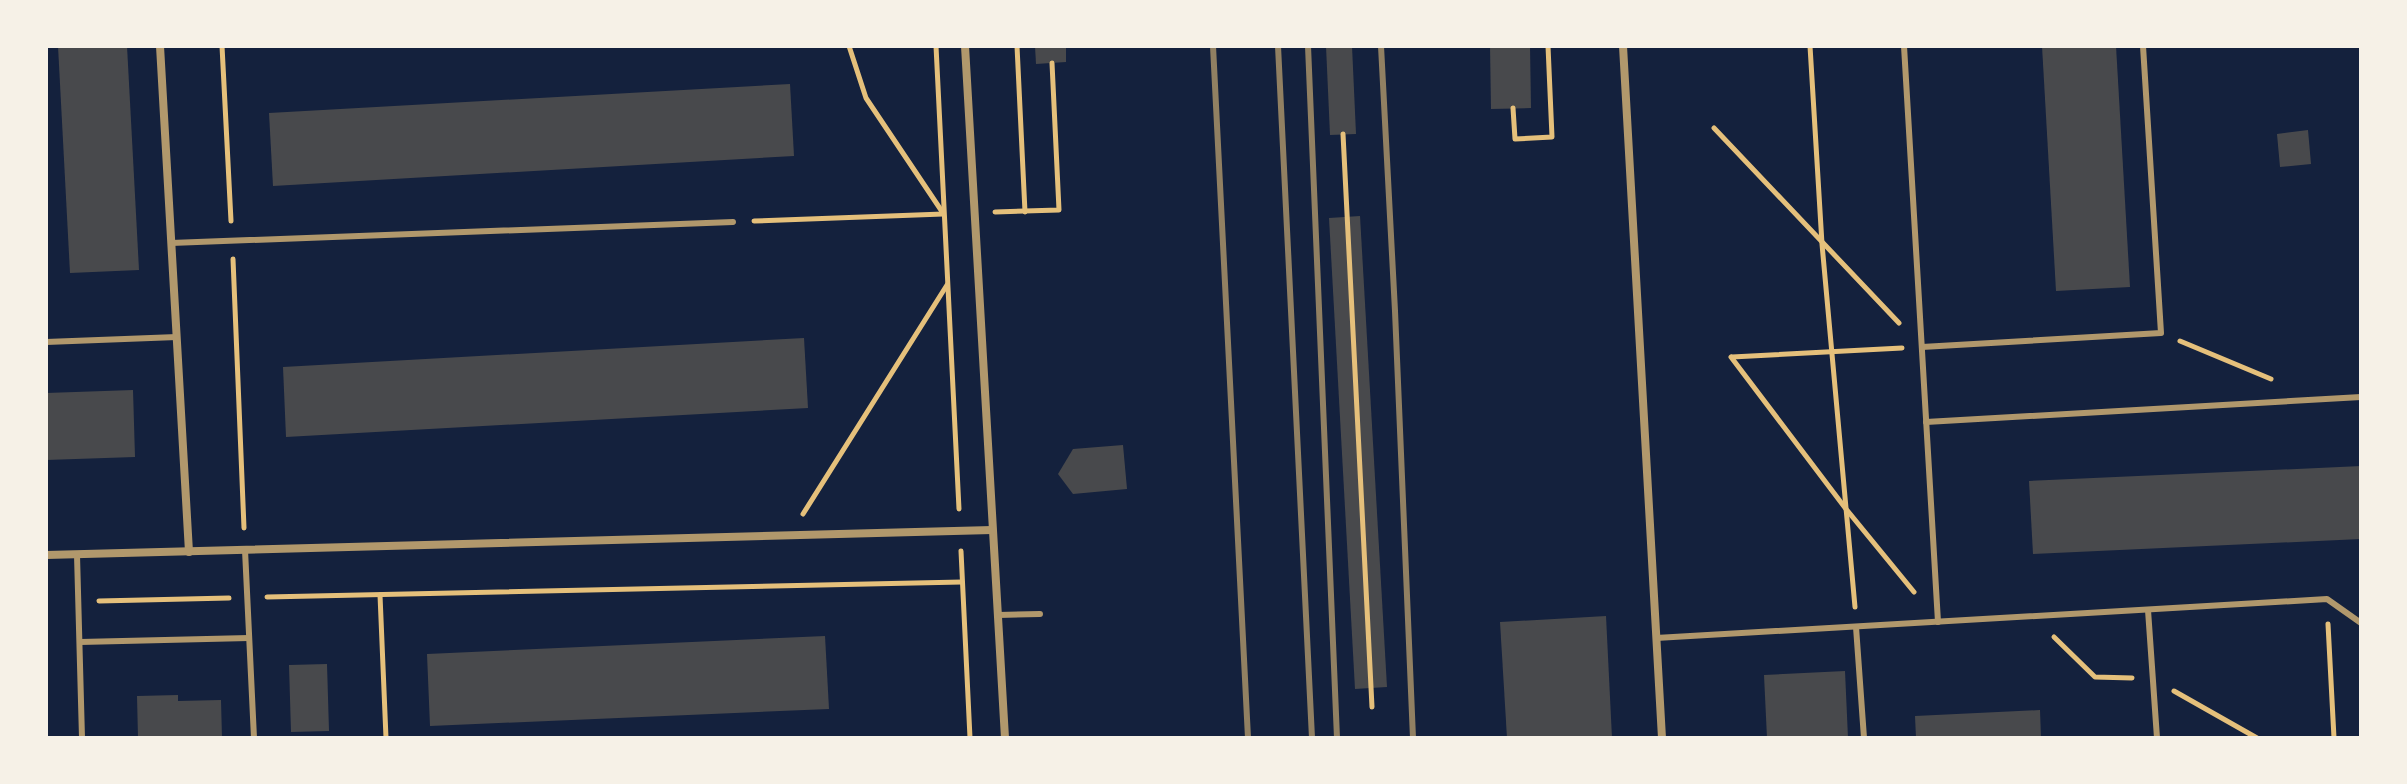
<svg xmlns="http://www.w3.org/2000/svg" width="2407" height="784" font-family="Roboto,sans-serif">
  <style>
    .building { fill: #48494c }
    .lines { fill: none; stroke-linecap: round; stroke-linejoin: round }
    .path { stroke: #e5c07b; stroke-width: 5 }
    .service { stroke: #b1986c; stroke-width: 6 }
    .minor { stroke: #b1986c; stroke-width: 8 }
    .rail { stroke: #918062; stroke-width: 6 }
  </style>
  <rect width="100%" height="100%" fill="#14213d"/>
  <g class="building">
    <polygon points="58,46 127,46 139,270 70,273"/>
    <polygon points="1035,46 1066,46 1066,62 1036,64"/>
    <polygon points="1326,46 1352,46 1356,134 1330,135"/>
    <polygon points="1490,46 1530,46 1531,108 1491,109"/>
    <polygon points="2042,46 2116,46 2130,287 2056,291"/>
    <polygon points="790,84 794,156 273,186 269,113"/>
    <polygon points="2308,130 2311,164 2280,167 2277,134"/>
    <polygon points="1360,216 1387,687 1355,689 1329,218"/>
    <polygon points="804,338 808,408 286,437 283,367"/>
    <polygon points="133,390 135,457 46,460 46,393"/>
    <polygon points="1123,445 1127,489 1073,494 1058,474 1073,449"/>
    <polygon points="2361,466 2361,539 2033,554 2029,481"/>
    <polygon points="1606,616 1612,738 1507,738 1500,622"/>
    <polygon points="825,636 829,709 430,726 427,654"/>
    <polygon points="327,664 329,731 291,732 289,665"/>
    <polygon points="1845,671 1848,738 1767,738 1764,675"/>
    <polygon points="178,695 178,701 221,700 222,738 138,738 137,696"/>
    <polygon points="2040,710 2041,738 1916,738 1915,716"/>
  </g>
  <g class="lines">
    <g class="path">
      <polyline points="222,46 231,221"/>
      <polyline points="849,46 866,98 943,213"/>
      <polyline points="936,46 959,509"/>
      <polyline points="1017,46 1025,212"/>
      <polyline points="1810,46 1822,244 1855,607"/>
      <polyline points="1513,108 1515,139 1552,137 1548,46"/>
      <polyline points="1714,128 1899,323"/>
      <polyline points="1343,134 1372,707"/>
      <polyline points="995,212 1059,210 1052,63"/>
      <polyline points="754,221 943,214"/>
      <polyline points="233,259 244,528"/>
      <polyline points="2180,341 2271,379"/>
      <polyline points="1731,357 1846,509 1914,592"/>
      <polyline points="1732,357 1902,348"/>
      <polyline points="803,514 947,285"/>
      <polyline points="961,551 970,738"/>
      <polyline points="380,595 386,738"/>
      <polyline points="267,597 962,582"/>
      <polyline points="99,601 229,598"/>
      <polyline points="2328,624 2334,738"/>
      <polyline points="2054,637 2095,677 2132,678"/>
      <polyline points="2174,691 2257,738"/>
    </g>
    <g class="service">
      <polyline points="1904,46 1938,622"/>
      <polyline points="171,243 733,222"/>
      <polyline points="46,342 177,337"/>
      <polyline points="1922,347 2161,333 2143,46"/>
      <polyline points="1926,422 2361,397"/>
      <polyline points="245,550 254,738"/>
      <polyline points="77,555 82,738"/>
      <polyline points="2148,610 2157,738"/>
      <polyline points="998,615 1040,614"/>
      <polyline points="1856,627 1864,738"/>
      <polyline points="1656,638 2327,599 2361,623"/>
      <polyline points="80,642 249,638"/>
    </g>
    <g class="minor">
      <polyline points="160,46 189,552"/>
      <polyline points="965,46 1005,738"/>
      <polyline points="1623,46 1662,738"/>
      <polyline points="46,555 992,530"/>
    </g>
    <g class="rail">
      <polyline points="1213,46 1248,738"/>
      <polyline points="1278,46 1312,738"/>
      <polyline points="1308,46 1337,738"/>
      <polyline points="1381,46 1395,311 1413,738"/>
    </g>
  </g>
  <rect width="2407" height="784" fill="none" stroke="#f6f1e7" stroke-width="96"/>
</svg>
